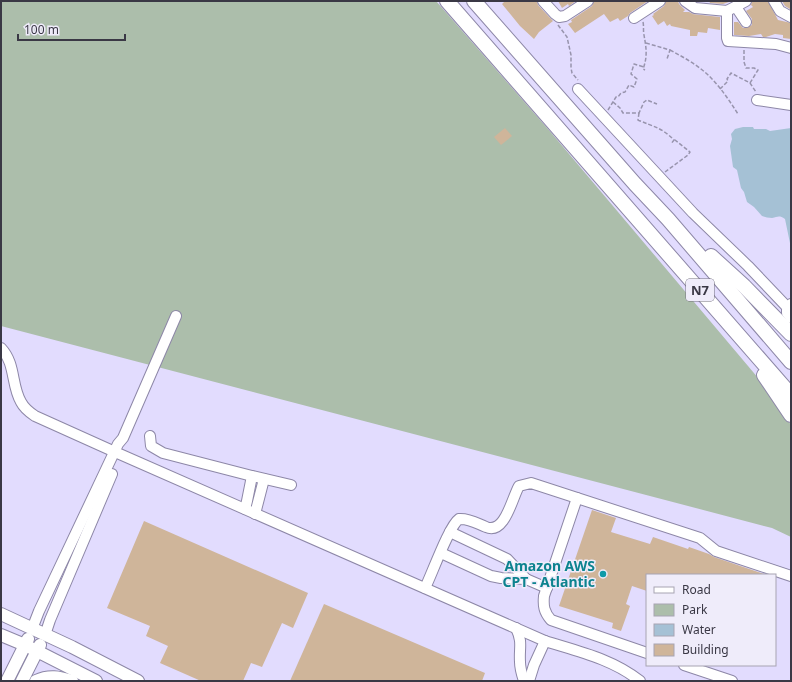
<svg xmlns="http://www.w3.org/2000/svg" width="792" height="682" font-family="'Noto Sans',sans-serif">
  <style>
    .green { fill: #acbeab }
    .water { fill: #a5c1d5 }
    .building { fill: #cfb59a }
    .lines { fill: none; stroke-linecap: round; stroke-linejoin: round }
    .minor-casing { stroke: #8d87a7; stroke-width: 12 }
    .major-casing { stroke: #8d87a7; stroke-width: 14 }
    .highway-casing { stroke: #8d87a7; stroke-width: 16 }
    .path { stroke: #9894ad; stroke-width: 1.5; stroke-dasharray: 4 2; stroke-linecap: butt }
    .minor { stroke: #fff; stroke-width: 10 }
    .major { stroke: #fff; stroke-width: 12 }
    .highway { stroke: #fff; stroke-width: 14 }
    .culture-dot { fill: #0f9aa8; stroke: #efecfa; stroke-width: 1.5 }
    .labels { text-anchor: middle; stroke-width: 3; stroke-linejoin: round; paint-order: stroke }
    .shield { fill: #efecfa; stroke: #706e7b; stroke-width: 1 }
    .shield-label { font-size: 13px; font-weight: bold; fill: #3a3845 }
    .culture-label { font-size: 14px; font-weight: bold; fill: #0d838f; stroke: #efecfa; text-anchor: end }
  </style>
  <rect width="100%" height="100%" fill="#e2dcfe"/>
  <polygon class="green" points="1,1 436,1 548,129 759,379 791,425 791,537 772,528 1,326"/>
  <path class="water" d="M 743,127 L 753,127 L 754,129 L 766,129 L 770,131 L 791,128 L 791,248 L 785,219 C 779,215 778,217 772,218 C 769,218 765,217 762,216 L 754,207 L 747,202 L 744,192 L 741,188 L 737,170 L 733,167 L 730,146 L 732,139 L 731,134 L 735,129 Z"/>
  <g class="building">
    <polygon points="505,1 537,1 538,5 553,21 539,32 534,39 520,26 502,4"/>
    <polygon points="558,1 576,1 569,6 568,4 562,8"/>
    <polygon points="594,1 648,1 630,13 628,16 620,21 618,18 610,22 604,14 575,33 568,24 572,22 571,20 592,6"/>
    <polygon points="666,1 678,1 679,4 685,10 683,12 689,12 693,14 692,14 720,17 720,30 708,28 707,33 698,32 697,36 690,36 690,30 671,26 670,24 667,26 664,21 658,25 652,16 654,15 653,14 664,6"/>
    <polygon points="709,1 729,1 729,2 723,4 710,3"/>
    <polygon points="752,1 768,1 778,20 791,23 791,39 783,38 783,35 775,34 766,37 763,37 761,34 749,36 734,35 734,22 738,22 743,28 746,28 752,25 752,19 746,11 753,7 751,5"/>
    <polygon points="782,1 791,1 791,8 790,9 785,6"/>
    <polygon points="505,128 512,136 501,145 494,137"/>
    <polygon points="592,510 616,518 611,532 650,544 653,537 688,549 689,547 709,554 714,557 767,575 647,575 647,591 632,586 626,604 630,606 621,631 612,628 613,623 559,606"/>
    <polygon points="144,521 308,593 293,628 282,623 262,667 251,663 243,681 201,681 160,663 168,646 146,636 150,626 107,608"/>
    <polygon points="324,604 485,673 482,681 290,681"/>
  </g>
  <g class="lines">
    <g class="minor-casing">
      <g id="minor">
        <polyline points="543,1 555,14 559,17 565,16 588,1"/>
        <polyline points="685,1 695,8 727,11 746,1"/>
        <polyline points="774,1 780,11 791,17"/>
        <polyline points="736,7 746,22"/>
        <polyline points="727,11 727,38 728,41 776,44 791,48"/>
        <polyline points="634,18 660,1"/>
        <polyline points="578,89 693,213 748,266 788,308"/>
        <polyline points="757,100 791,105"/>
        <polyline points="791,304 787,310 787,313 791,318"/>
        <path d="M 1,348 C 16,364 11,385 21,402 C 24,408 29,412 35,416 L 115,452 L 545,641 C 577,651 613,659 640,681"/>
        <polyline points="150,436 151,446 163,453 252,476"/>
        <path d="M 577,498 L 544,596 C 543,606 544,612 551,620 L 647,653"/>
        <polyline points="245,509 247,501 252,476 291,485"/>
        <polyline points="255,514 264,479"/>
        <polyline points="450,532 507,559 526,579"/>
        <polyline points="441,553 491,576 501,578 526,579 547,588"/>
        <path d="M 425,588 C 432,574 449,526 459,519 C 469,518 478,524 486,527 C 505,535 512,498 519,486 L 531,483 L 700,538 L 716,551 L 791,576"/>
        <path d="M 516,628 C 523,643 519,647 520,662 C 520,668 522,675 524,681"/>
        <polyline points="32,629 39,611 118,444 123,438 176,316"/>
        <polyline points="45,635 50,620 112,474"/>
        <polyline points="684,665 732,681"/>
        <polyline points="529,681 534,665 545,641"/>
      </g>
    </g>
    <g class="major-casing">
      <g id="major">
        <polyline points="1,614 72,647 138,681"/>
        <polyline points="1,635 25,645 96,681"/>
        <polyline points="7,681 28,639"/>
        <polyline points="22,681 40,645"/>
        <path d="M 36,681 C 49,675 59,677 72,681"/>
      </g>
    </g>
    <g class="highway-casing">
      <g id="highway">
        <polyline points="447,1 791,395"/>
        <polyline points="474,1 635,184 668,219 791,362"/>
        <polyline points="711,256 744,286 791,334"/>
        <polyline points="764,375 791,415"/>
      </g>
    </g>
    <g class="path">
      <path d="M 643,22 C 644,26 643,31 644,35 C 646,47 648,56 643,69 L 645,70"/>
      <polyline points="558,25 567,37 571,55 571,68 572,73 578,80"/>
      <polyline points="646,43 670,50 667,59"/>
      <path d="M 670,50 C 683,57 696,64 707,74 C 719,85 729,100 738,114"/>
      <polyline points="744,50 744,62 746,68 754,68 758,70 750,83"/>
      <polyline points="720,89 728,81 727,79 731,73 750,83 756,92"/>
      <polyline points="613,102 620,108 623,113 639,113 644,102 647,100 657,104"/>
      <polyline points="608,110 616,97 618,97 621,93 625,92 629,85 634,87 637,79 631,74 634,64 644,67"/>
      <path d="M 639,113 L 638,120 C 654,127 661,127 674,140 L 671,144"/>
      <polyline points="665,172 688,155 690,152 675,140 674,140"/>
    </g>
    <use href="#minor" class="minor"/>
    <use href="#major" class="major"/>
    <use href="#highway" class="highway"/>
  </g>
  <circle class="culture-dot" cx="603" cy="574" r="4"/>
  <g class="labels">
    <rect class="shield" x="686" y="279" width="28" height="22" rx="3"/>
    <g class="shield-label">
      <text x="700" y="295">N7</text>
    </g>
    <g class="culture-label">
      <text x="595" y="571">Amazon AWS<tspan x="595" dy="16">CPT - Atlantic</tspan></text>
    </g>
  </g>
  <rect width="792" height="682" fill="none" stroke="#3a3845" stroke-width="4"/>
  <rect x="646" y="574" width="130" height="92" fill="#efecfa" stroke="#a7a4b2"/>
  <rect x="654" y="587" width="20" height="6" fill="#ffffff" stroke="#a7a4b2"/>
  <text x="682" y="594" font-size="12" fill="#3a3845">Road</text>
  <rect x="654" y="604" width="20" height="12" fill="#acbeab" stroke="#a7a4b2"/>
  <text x="682" y="614" font-size="12" fill="#3a3845">Park</text>
  <rect x="654" y="624" width="20" height="12" fill="#a5c1d5" stroke="#a7a4b2"/>
  <text x="682" y="634" font-size="12" fill="#3a3845">Water</text>
  <rect x="654" y="644" width="20" height="12" fill="#cfb59a" stroke="#a7a4b2"/>
  <text x="682" y="654" font-size="12" fill="#3a3845">Building</text>
  <path d="M18 34v6h107v-6" fill="none" stroke="#3a3845" stroke-width="2"/>
  <text x="24" y="34" font-size="12" fill="#3a3845" stroke="#efecfa" stroke-width="3" paint-order="stroke">100 m</text>
</svg>
